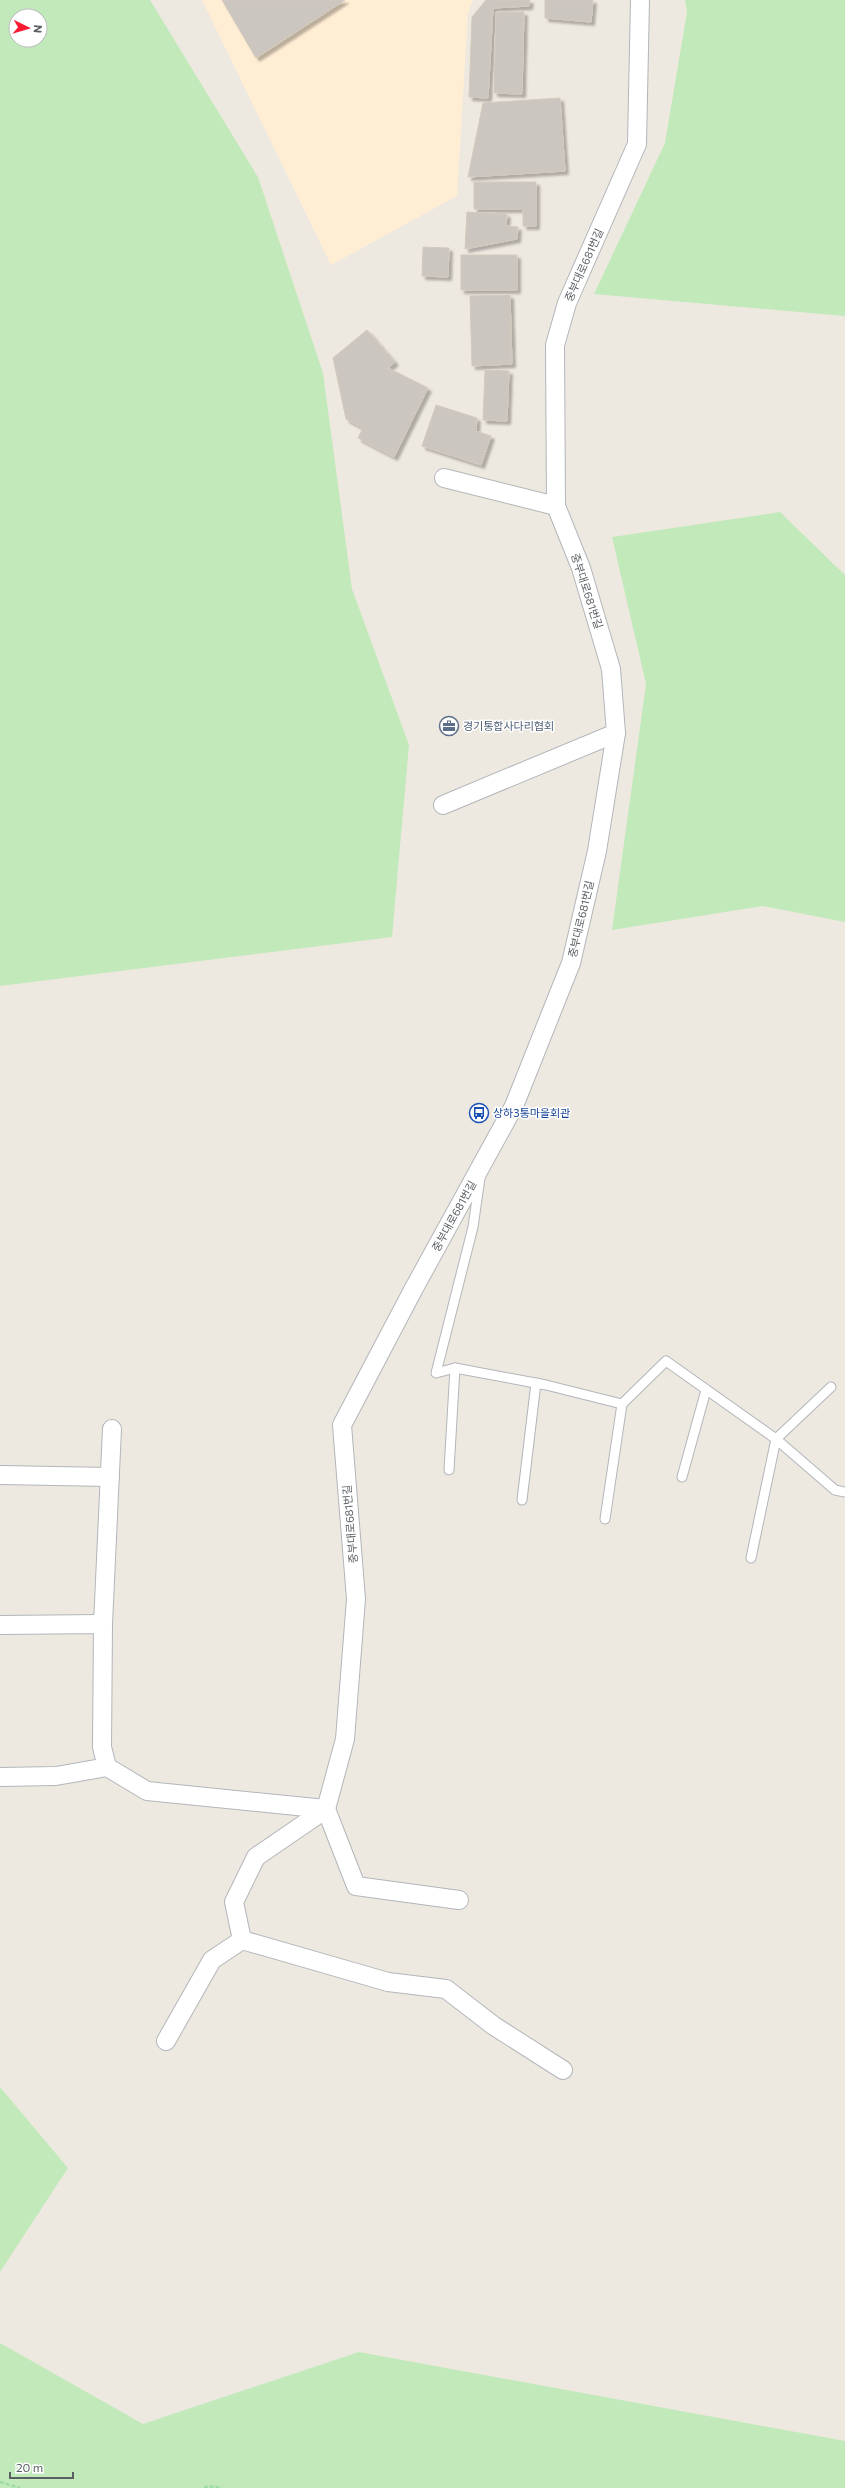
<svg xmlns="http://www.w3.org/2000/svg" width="845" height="2488" font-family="Commissioner,'Noto Sans KR',sans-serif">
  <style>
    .commercial { fill: #ffedd4 }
    .green { fill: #c2e9ba; fill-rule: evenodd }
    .building { fill: #cbc6bf; stroke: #d3c9be; filter: url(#shadow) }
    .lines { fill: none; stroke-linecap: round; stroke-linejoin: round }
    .service-casing { stroke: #b2b6ba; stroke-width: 11 }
    .minor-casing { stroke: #b2b6ba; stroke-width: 20 }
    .path { stroke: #9cdca1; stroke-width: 2.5; stroke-dasharray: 4 2; stroke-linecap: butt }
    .service { stroke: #fff; stroke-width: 9 }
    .minor { stroke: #fff; stroke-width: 18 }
    .labels { text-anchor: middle; stroke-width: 3; stroke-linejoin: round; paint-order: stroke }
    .street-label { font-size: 11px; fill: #595f63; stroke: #fff }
    .service-label { font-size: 11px; fill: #4e5e75; stroke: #fff; text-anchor: start }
    .transit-label { font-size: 11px; fill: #164399; stroke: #fff; text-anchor: start }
  </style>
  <defs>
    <filter id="shadow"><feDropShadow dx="3.5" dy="3.5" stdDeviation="1" flood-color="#0004"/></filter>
  </defs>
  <rect width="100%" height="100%" fill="#eee9e0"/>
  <polygon class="commercial" points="202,0 473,0 468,13 457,196 331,265"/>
  <g class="green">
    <path d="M 0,0 L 150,0 L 258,177 L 323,373 L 352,589 L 409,745 L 392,937 L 0,986 ZM 16,16 L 40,16 L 40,40 L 16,40 Z"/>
    <polygon points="685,0 845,0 845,316 594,294 665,143 687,12"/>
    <polygon points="780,512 845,575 845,922 763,906 612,930 646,684 612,537"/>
    <polygon points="0,2087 68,2168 0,2272"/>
    <polygon points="0,2343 143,2424 359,2352 845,2441 845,2488 0,2488"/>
  </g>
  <g class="building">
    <polygon points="222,0 345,0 256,58"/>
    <polygon points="486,0 530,0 529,6 493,8 488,98 469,97 472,17"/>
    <polygon points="545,0 593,0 591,22 545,18"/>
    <polygon points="496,12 524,12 522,94 494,93"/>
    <polygon points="560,98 565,171 468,177 483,103"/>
    <polygon points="474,182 536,182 536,226 523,226 523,209 474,209"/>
    <polygon points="467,212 507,214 506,226 518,227 517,239 465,249"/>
    <polygon points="423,247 449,248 448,277 422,276"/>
    <rect x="461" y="255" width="56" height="35"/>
    <polygon points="510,295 512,364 472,366 470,296"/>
    <polygon points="367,330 395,362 388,368 428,388 394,457 358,438 363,428 346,419 333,358"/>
    <polygon points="485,370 509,371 507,421 483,420"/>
    <polygon points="436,405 477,418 476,431 491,436 481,465 422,446"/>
  </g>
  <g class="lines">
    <g class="service-casing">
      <g id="service">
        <polyline points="480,1178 473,1227 436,1373 455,1368 546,1385 622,1404 666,1361 776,1439 835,1490 845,1492"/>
        <polyline points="449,1470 455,1368"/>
        <polyline points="682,1477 706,1390"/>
        <polyline points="522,1500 536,1383"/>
        <polyline points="605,1519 622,1404"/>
        <polyline points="751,1558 776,1439 831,1387"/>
      </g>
    </g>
    <g class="minor-casing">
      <g id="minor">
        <polyline points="444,478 556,506"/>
        <polyline points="443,805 616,733"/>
        <polyline points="0,1475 110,1477"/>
        <polyline points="103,1624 112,1429"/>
        <polyline points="0,1625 103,1624 102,1747 107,1767"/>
        <polyline points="0,1777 56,1776 107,1767 147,1791 326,1809"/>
        <polyline points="326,1809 345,1739 356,1599 342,1425 413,1290 514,1106 571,963 597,851 616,733 611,669 581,568 556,506 555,345 567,303 637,144 640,0"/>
        <polyline points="326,1809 256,1857 234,1902 242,1940 388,1982 446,1989 494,2026 563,2070"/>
        <polyline points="326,1809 356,1886 459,1900"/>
        <polyline points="166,2041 212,1960 242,1940"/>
      </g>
    </g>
    <g class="path">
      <polyline points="0,2482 20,2488"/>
      <polyline points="204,2488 208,2486 222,2488"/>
    </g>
    <use href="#service" class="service"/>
    <use href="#minor" class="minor"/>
  </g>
  <defs>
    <g id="office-ring" transform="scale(1)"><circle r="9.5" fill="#fff" stroke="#5c6f8a" stroke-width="1.5"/><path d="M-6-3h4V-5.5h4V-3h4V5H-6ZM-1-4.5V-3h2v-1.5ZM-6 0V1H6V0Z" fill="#5c6f8a"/></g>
    <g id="bus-ring" transform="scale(1)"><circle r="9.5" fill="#fff" stroke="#1a4fb4" stroke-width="1.5"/><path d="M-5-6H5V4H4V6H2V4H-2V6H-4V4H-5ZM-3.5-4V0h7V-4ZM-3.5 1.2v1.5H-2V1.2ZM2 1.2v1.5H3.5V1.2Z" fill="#1a4fb4"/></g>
  </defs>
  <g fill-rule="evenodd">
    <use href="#office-ring" x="449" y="726"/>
    <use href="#bus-ring" x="479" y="1113"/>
  </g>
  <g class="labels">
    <g class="street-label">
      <text transform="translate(584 265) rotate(-66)" y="4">중부대로681번길</text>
      <text transform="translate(587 591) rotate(72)" y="4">중부대로681번길</text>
      <text transform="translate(581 919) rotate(-77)" y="4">중부대로681번길</text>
      <text transform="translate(454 1216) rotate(-61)" y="4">중부대로681번길</text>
      <text transform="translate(350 1524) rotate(-95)" y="4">중부대로681번길</text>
    </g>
    <g class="service-label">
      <text x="463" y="730">경기통합사다리협회</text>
    </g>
    <g class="transit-label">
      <text x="493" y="1117">상하3통마을회관</text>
    </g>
  </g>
  <g transform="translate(28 28) rotate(95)"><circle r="19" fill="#ffffff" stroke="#bdbfc1"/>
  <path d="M0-3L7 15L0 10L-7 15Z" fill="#fa1a31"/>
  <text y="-6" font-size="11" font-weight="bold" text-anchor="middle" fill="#595f63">N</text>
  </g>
  <path d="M10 2472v6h63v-6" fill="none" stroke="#595f63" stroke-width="2"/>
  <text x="16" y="2472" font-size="12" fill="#595f63" stroke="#ffffff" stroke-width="3" paint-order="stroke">20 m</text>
</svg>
